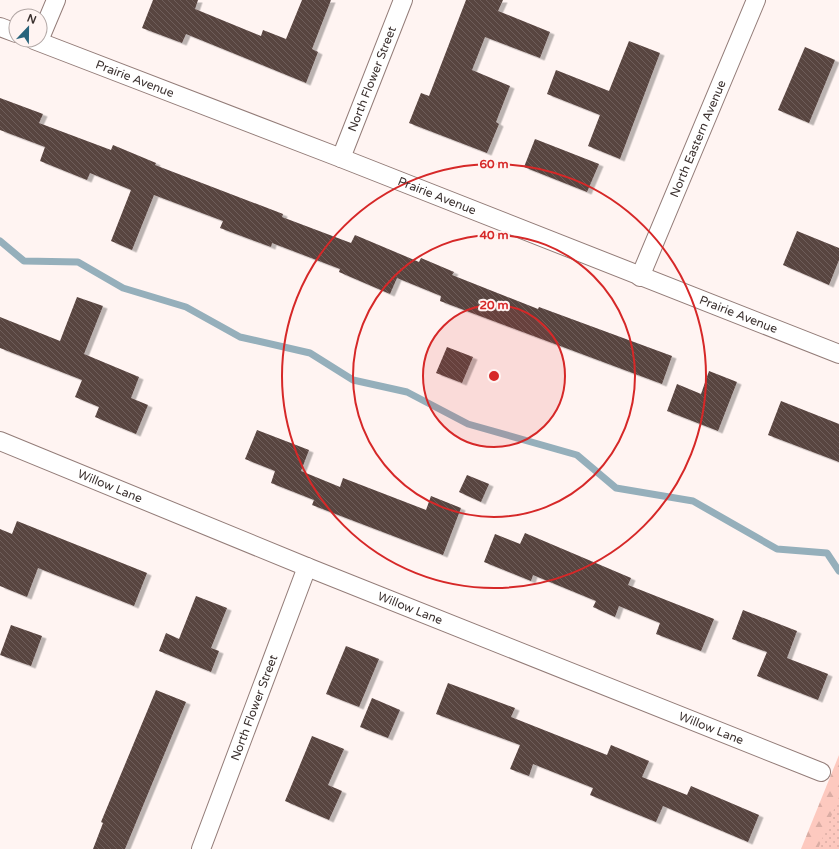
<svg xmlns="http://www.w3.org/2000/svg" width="839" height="849" font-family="'Varela Round',sans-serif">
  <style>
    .forest { fill: url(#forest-firs) }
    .park { fill: url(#park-dots) }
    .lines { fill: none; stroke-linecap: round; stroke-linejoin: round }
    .stream { stroke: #95afbb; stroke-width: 7 }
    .building { fill: url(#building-back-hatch); filter: url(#shadow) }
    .street-casing { stroke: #937c78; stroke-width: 20 }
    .street { stroke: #fff; stroke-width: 18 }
    .ring { fill: none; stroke: #d62828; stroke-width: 2 }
    .labels { text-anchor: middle; stroke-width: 4; stroke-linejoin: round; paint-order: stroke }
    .street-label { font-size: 12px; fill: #3c3230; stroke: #fff4f2 }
    .centre { fill: #d62828; stroke: #fff4f2; stroke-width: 2 }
    .ring-label { font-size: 12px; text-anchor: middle; font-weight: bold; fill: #d62828; stroke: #fff4f2; stroke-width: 4; stroke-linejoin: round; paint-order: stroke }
  </style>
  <defs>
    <pattern id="forest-firs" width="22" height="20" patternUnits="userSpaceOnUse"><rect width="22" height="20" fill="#fdc9bf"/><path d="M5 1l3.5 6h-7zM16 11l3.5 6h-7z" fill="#daada4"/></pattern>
    <pattern id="park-dots" width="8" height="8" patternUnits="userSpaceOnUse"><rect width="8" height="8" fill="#fdc9bf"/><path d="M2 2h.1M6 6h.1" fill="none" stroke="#daada4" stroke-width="1.8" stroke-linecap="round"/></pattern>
    <pattern id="building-back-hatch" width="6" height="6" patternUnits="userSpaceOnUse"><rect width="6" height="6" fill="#584440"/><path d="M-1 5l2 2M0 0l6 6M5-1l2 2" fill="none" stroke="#6e5d5a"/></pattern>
    <filter id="shadow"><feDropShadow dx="4.5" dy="2.5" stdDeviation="0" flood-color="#0004"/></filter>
  </defs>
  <rect width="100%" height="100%" fill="#fff4f2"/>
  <polygon class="forest" points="839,755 839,849 801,849"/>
  <polygon class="park" points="839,797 839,849 818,849"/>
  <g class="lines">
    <polyline class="stream" points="0,241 24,261 78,262 123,288 186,307 240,337 310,353 353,380 407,392 468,424 577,455 616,488 693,501 777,549 827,553 839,571"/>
  </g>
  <g class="building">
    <polygon points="153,0 198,0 195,9 261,36 263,30 286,39 302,0 331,0 312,49 318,52 306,83 186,34 182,43 142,28"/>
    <polygon points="466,0 503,0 498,11 550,32 540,58 485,37 472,70 510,86 496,122 499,124 487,153 409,123 421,93 429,96"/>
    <polygon points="629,41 660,53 620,159 588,146 600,115 547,94 556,70 609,91"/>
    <polygon points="805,47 835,60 809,123 778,110"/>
    <polygon points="0,98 43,114 39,123 111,150 113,145 156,163 155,165 283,214 282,217 351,243 355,235 419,262 421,258 454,272 452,275 538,309 539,307 672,356 662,384 440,301 441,296 397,278 390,294 339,272 340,269 272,243 271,247 220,228 223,221 154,195 132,250 111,241 131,190 90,173 87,180 40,161 45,147 0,130"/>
    <polygon points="535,139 599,164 587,192 524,167"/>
    <polygon points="797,231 839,248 839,260 829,285 783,265"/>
    <polygon points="77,297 103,306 84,354 139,377 131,398 148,405 136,434 95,417 99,407 75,397 82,380 0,348 0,317 60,341"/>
    <polygon points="447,347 473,357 462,383 436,373"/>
    <polygon points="709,371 737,382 718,431 667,411 677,384 701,394"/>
    <polygon points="781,401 839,424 839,462 768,435"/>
    <polygon points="257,430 309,450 301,471 340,487 343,478 426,510 431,496 461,508 443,555 312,505 314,500 271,483 275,471 245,459"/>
    <polygon points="467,475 489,484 481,502 459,492"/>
    <polygon points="17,521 147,573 134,606 38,568 27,597 0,586 0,529 12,534"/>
    <polygon points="525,533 631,578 628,585 714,619 701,651 656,634 660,623 619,606 615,617 593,607 596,601 533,575 531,581 484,562 495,534 520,544"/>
    <polygon points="196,596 227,608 211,648 219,651 211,672 159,651 166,633 179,639"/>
    <polygon points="743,610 797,631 787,658 828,674 818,700 757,676 767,652 732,639"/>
    <polygon points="11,625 42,636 31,666 0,655"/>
    <polygon points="346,646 379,659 359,707 326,694"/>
    <polygon points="448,683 515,708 511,717 607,755 611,745 649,761 642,777 687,795 691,786 759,815 748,842 663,806 656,822 590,795 593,788 533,764 529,776 510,769 520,745 436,714"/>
    <polygon points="156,690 186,702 125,849 93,849 103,823 101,822"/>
    <polygon points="372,698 400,710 388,738 360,727"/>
    <polygon points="312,736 344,749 328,785 342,791 329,820 285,801"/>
  </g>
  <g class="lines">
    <g class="street-casing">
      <g id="street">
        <polyline points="0,27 16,33"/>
        <polyline points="40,38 56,0"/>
        <path id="s1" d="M 34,40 L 341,158 L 839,354"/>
        <path id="s2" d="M 341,158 L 403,0"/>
        <path id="s3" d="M 640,277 L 756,0"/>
        <path id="s4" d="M 0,441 L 307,567 L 821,772"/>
        <path id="s5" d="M 201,849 L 307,567"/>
      </g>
    </g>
    <use href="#street" class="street"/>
  </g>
  <circle cx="494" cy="376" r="71" fill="#d62828" fill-opacity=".12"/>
  <g class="ring">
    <circle cx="494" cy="376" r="71"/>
    <circle cx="494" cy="376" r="141"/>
    <circle cx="494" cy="376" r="212"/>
  </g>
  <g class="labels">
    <g class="street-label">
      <text dy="4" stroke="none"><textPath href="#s1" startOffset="108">Prairie Avenue</textPath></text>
      <text dy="4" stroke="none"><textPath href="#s2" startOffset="85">North Flower Street</textPath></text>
      <text dy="4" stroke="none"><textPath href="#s3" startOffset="150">North Eastern Avenue</textPath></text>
      <text dy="4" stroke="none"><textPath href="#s1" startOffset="432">Prairie Avenue</textPath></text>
      <text dy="4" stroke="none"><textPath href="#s1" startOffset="756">Prairie Avenue</textPath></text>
      <text dy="4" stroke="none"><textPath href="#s4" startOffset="119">Willow Lane</textPath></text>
      <text dy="4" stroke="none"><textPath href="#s4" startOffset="443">Willow Lane</textPath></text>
      <text dy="4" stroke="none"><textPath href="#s5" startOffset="151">North Flower Street</textPath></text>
      <text dy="4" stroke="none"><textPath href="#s4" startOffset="767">Willow Lane</textPath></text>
    </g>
  </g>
  <circle cx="494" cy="376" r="6" class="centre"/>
  <g class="ring-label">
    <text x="494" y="168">60 m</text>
    <text x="494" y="239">40 m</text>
    <text x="494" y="309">20 m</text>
  </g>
  <g transform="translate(28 28) rotate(22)"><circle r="19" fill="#fff4f2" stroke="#b1a6a4"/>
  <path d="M0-3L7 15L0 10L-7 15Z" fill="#29647c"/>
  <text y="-6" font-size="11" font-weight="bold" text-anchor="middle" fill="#3c3230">N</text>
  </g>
</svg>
